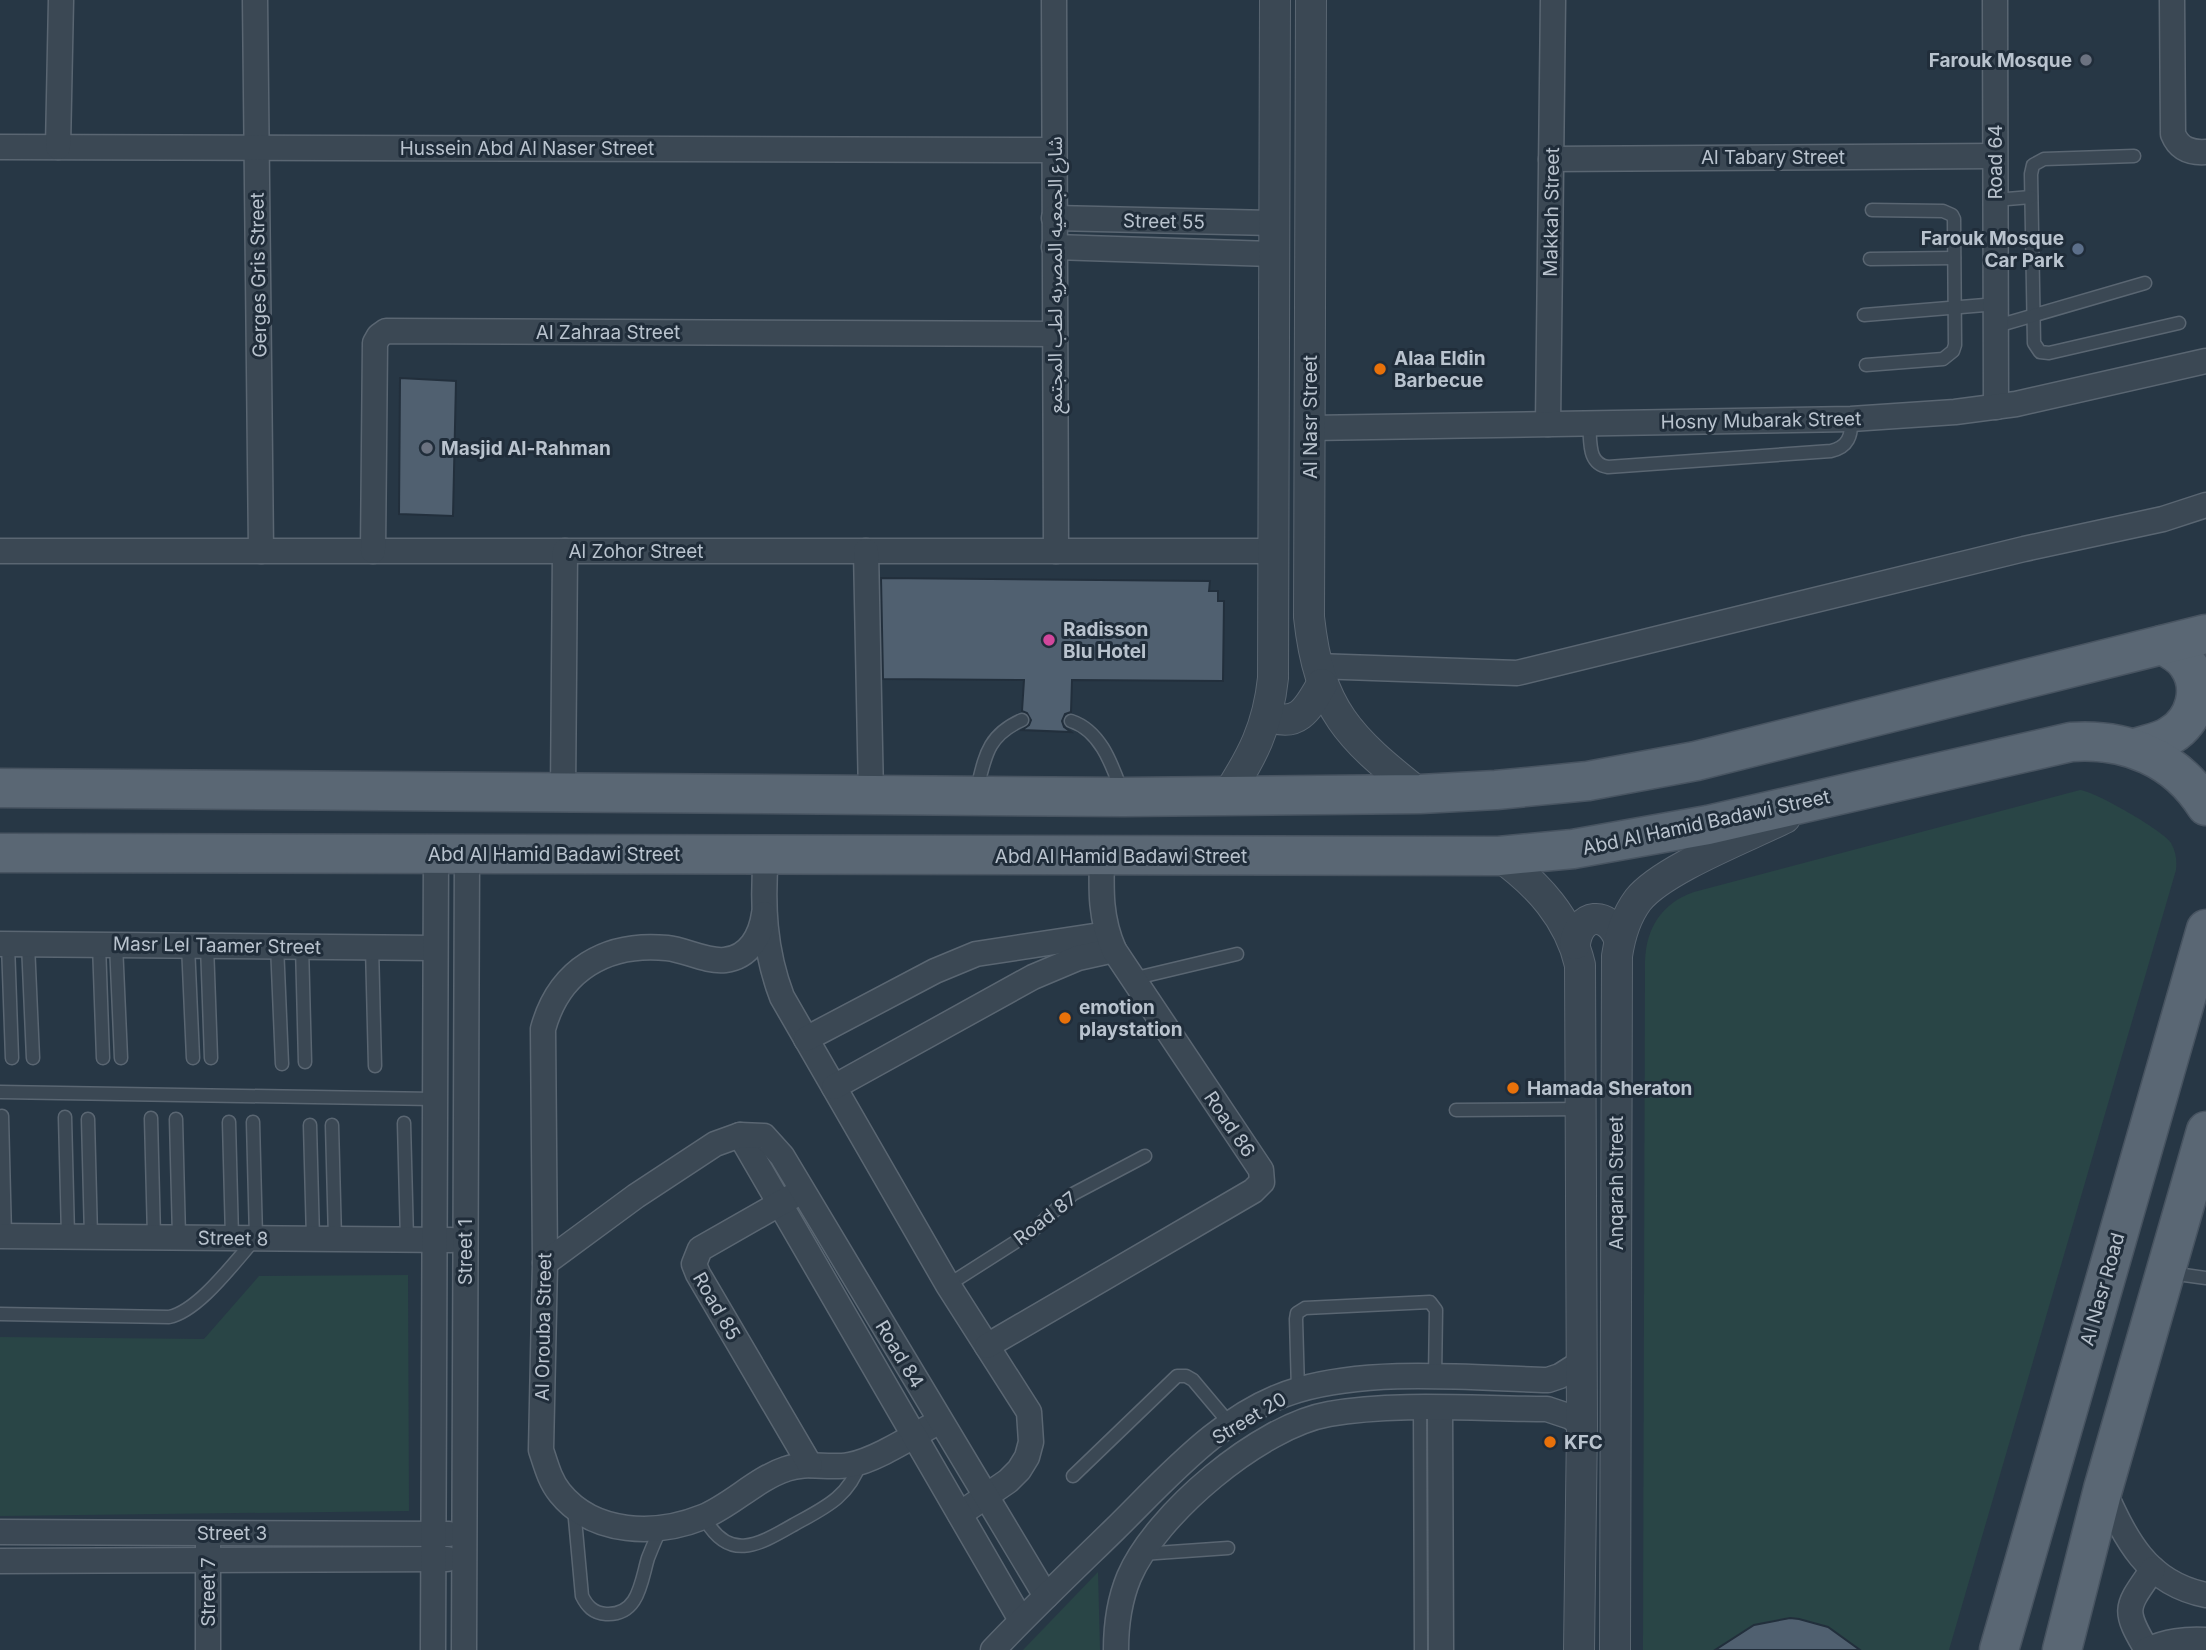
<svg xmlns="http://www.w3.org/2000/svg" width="2206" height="1650" font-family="Inter,'Noto Sans Arabic',sans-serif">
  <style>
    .green { fill: #294546 }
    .building { fill: #506070; stroke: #222f3c; stroke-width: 2 }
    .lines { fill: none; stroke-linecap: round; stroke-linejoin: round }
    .service-casing { stroke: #5a6672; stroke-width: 15 }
    .minor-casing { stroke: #5a6672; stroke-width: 27 }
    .tertiary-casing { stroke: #5a6672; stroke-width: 32 }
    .primary-casing { stroke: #485461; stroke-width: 41 }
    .service { stroke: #3b4854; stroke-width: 12 }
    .minor { stroke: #3b4854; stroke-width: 24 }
    .tertiary { stroke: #3b4854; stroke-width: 30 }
    .primary { stroke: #5a6774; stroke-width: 38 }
    .worship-dot { fill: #6b7280; stroke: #202d3a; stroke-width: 2.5 }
    .service-dot { fill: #5c6f8a; stroke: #202d3a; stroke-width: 2.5 }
    .food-dot { fill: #e8710a; stroke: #202d3a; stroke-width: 2.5 }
    .hotel-dot { fill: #d1479c; stroke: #202d3a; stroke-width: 2.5 }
    .labels { text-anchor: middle; stroke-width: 6; stroke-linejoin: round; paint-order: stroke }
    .poi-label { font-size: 19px; font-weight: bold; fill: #b9c3ce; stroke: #202d3a; text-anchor: start }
    .street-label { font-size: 19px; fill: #b9c3ce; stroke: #202d3a }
  </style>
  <rect width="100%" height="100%" fill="#273745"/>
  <g class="green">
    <path d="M 2080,790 C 2096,792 2162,830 2171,843 C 2176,852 2177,860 2176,870 L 1949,1650 L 1643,1650 L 1645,961 C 1646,928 1662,903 1694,892 Z"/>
    <polygon points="408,1275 409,1511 0,1516 0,1337 204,1339 259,1276"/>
    <polygon points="1098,1572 1100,1650 1023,1650"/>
  </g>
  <g class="building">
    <polygon points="400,378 456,381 453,516 399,514"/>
    <polygon points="881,578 1210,581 1209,591 1218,591 1218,601 1224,601 1223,681 1072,680 1071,712 1065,714 1062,721 1064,727 1071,732 1022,730 1029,725 1031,720 1027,713 1022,711 1024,680 883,679"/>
    <polygon points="1790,1618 1799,1619 1828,1627 1860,1650 1715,1650 1754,1625"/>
  </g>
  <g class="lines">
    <g class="service-casing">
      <g id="service">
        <polyline points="2134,156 2044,159 2033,165 2031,174 2034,343 2040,352 2049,353 2179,323"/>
        <polyline points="1995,200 2031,197"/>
        <polyline points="1870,259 1954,258"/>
        <polyline points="1864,315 1997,304"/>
        <polyline points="1997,326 2145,283"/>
        <polyline points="1866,365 1943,359 1953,351 1955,345 1954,219 1952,215 1943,211 1872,210"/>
        <path d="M 1589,424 C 1591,441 1587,464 1608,467 L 1831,451 C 1848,447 1852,436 1851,419"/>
        <path d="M 1071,721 C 1101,731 1112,765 1122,792"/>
        <path d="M 976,793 C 985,758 986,736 1022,720"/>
        <polyline points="8,944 12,1058"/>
        <polyline points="28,944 33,1058"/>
        <polyline points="99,944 103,1058"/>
        <polyline points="116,944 121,1058"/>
        <polyline points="188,945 193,1058"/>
        <polyline points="207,945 211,1058"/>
        <polyline points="277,945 282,1064"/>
        <polyline points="302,946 305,1062"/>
        <polyline points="372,947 375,1066"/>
        <polyline points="1132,979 1237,954"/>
        <polyline points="0,1092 434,1099"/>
        <polyline points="1456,1110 1582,1109"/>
        <polyline points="2,1116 5,1236"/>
        <polyline points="65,1117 68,1236"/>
        <polyline points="151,1118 154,1237"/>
        <polyline points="88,1119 91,1237"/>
        <polyline points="176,1119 179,1237"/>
        <polyline points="229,1122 232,1238"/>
        <polyline points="404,1123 407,1240"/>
        <polyline points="310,1125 313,1239"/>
        <polyline points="332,1125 335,1239"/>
        <polyline points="2170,1273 2206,1278"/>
        <polyline points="948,1285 1031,1232 1073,1194 1145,1156"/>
        <path d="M 0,1314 L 169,1317 C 199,1311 235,1261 256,1238 L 253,1122"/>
        <polyline points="1298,1390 1296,1319 1297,1313 1305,1308 1430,1302 1436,1310 1435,1378"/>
        <polyline points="1420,1409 1421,1650"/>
        <polyline points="1073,1476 1177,1376 1186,1376 1193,1380 1230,1424"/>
        <path d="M 574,1508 L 582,1596 C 587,1606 593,1613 606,1614 C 639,1616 641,1581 648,1558 C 652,1548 656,1538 661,1528"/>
        <path d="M 704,1517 C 729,1564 760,1544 795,1524 C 824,1508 849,1497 860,1463"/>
        <polyline points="1142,1554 1228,1548"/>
      </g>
    </g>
    <g class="minor-casing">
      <g id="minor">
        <polyline points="255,0 261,551"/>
        <polyline points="1054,0 1056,551"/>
        <polyline points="1995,0 1996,407"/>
        <path d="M 2172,0 L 2173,134 C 2179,149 2191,153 2206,152"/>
        <polyline points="0,147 1054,150"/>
        <polyline points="58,147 61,0"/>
        <polyline points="1551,159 1994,156"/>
        <polyline points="1054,218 1274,223"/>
        <polyline points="1054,247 1274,254"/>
        <polyline points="1548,424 1553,0"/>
        <polyline points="1310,428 1851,419 1955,412 2016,404 2206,361"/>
        <polyline points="0,551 1273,551"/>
        <polyline points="373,551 375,343 379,336 386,331 1055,334"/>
        <polyline points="866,551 871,796"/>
        <polyline points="1316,666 1517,673 2024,549 2163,519 2206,505"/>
        <polyline points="563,794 565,551"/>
        <path d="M 766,855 C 762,904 764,950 782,997 L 948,1285 L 1029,1412 L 1031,1442 L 1027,1457 L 1019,1470 L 1008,1481 L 960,1514"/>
        <path d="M 764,914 C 761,935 750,957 725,960 C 706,962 686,950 667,948 C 606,942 559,970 543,1029 L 545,1263 L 541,1450 C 546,1465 550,1481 560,1493 C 594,1535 656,1536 703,1517 C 732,1505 756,1479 786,1469 C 807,1461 828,1469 849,1465 C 875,1461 916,1434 940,1421"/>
        <polyline points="0,944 434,948"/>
        <polyline points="806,1039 935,971 976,954 1107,934"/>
        <polyline points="834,1087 1033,977 1078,958 1114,950"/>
        <polyline points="740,1135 1021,1620"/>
        <polyline points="793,1196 700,1249 694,1264 698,1274 810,1465"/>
        <polyline points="0,1236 451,1240"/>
        <polyline points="545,1263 636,1196 715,1144 740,1135 764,1136 782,1156 1046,1596"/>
        <path d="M 987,1346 L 1253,1191 L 1262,1182 L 1261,1170 L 1114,950 C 1100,918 1101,890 1102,856"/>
        <polyline points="1440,1409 1441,1650"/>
        <path d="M 2103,1489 C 2126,1539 2146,1583 2206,1595"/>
        <polyline points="0,1532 449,1534"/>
        <polyline points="208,1544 208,1650"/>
        <polyline points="0,1561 447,1559"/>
        <polyline points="433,1650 436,854"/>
        <polyline points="464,1650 467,854"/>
        <path d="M 993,1650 C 1032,1609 1073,1570 1114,1530 C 1167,1478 1224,1411 1298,1390 C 1374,1368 1469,1378 1548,1380 L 1560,1376 L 1582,1362"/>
        <path d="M 1116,1650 C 1116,1625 1119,1601 1129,1577 C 1156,1514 1260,1426 1329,1414 C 1396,1402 1478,1409 1547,1409 L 1571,1417 L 1582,1426"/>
        <path d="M 2147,1650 C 2122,1608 2126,1608 2153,1569"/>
        <path d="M 2147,1650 C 2167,1641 2184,1639 2206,1640"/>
      </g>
    </g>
    <g class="tertiary-casing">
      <g id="tertiary">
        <path d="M 1311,0 L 1309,617 C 1319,710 1349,738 1420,794"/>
        <path d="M 1267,715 C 1298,730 1309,707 1322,684"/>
        <path d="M 1226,797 C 1252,757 1268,727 1273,678 L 1275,0"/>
        <path d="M 1499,856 C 1538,884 1569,918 1580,965 L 1582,1426 L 1579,1650"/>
        <path d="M 1575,944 C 1579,913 1608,910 1619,939"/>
        <path d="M 1615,1650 L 1617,956 C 1620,936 1626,916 1638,900 C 1663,869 1747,837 1785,818"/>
      </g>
    </g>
    <g class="primary-casing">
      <g id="primary">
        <path d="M 2135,748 C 2146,744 2161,742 2171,735 C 2195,721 2204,688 2188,665 C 2182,655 2172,650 2162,645"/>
        <polyline points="0,788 1124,797 1420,794 1496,790 1588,781 1696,761 2206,634"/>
        <path d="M 0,853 L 1499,856 L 1573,849 L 1708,825 L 2071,742 C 2126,738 2176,758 2206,806"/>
        <polyline points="1999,1650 2206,929"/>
        <polyline points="2062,1650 2103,1489 2206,1131"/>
      </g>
    </g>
    <use href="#service" class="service"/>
    <use href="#minor" class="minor"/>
    <use href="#tertiary" class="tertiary"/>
    <use href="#primary" class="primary"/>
  </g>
  <g class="worship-dot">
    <circle cx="2086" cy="60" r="7"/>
    <circle cx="427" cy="448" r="7"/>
  </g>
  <circle class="service-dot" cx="2078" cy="249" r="7"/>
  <g class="food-dot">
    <circle cx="1380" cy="369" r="7"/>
    <circle cx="1065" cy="1018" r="7"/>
    <circle cx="1513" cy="1088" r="7"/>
    <circle cx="1550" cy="1442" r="7"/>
  </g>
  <circle class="hotel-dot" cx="1049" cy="640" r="7"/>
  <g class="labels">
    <g class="poi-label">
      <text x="2072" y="67" text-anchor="end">Farouk Mosque</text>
      <text x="2064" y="245" text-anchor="end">Farouk Mosque<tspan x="2064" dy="22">Car Park</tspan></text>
      <text x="1394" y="365">Alaa Eldin<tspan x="1394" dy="22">Barbecue</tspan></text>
      <text x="441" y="455">Masjid Al-Rahman</text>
      <text x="1063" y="636">Radisson<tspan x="1063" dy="22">Blu Hotel</tspan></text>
      <text x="1079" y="1014">emotion<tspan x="1079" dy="22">playstation</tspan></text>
      <text x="1527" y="1095">Hamada Sheraton</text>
      <text x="1564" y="1449">KFC</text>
    </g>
    <g class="street-label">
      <text x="527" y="155">Hussein Abd Al Naser Street</text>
      <text x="1773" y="164">Al Tabary Street</text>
      <text transform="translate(1995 162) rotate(-90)" y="7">Road 64</text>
      <text transform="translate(1551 212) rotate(-89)" y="7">Makkah Street</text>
      <text transform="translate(1164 221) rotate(1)" y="7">Street 55</text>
      <text transform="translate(258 275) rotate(-91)" y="7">Gerges Gris Street</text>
      <text transform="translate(1055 275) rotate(-90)" y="7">شارع الجمعيه المصريه لطب المجتمع</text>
      <text x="608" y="339">Al Zahraa Street</text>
      <text transform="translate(1310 417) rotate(-90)" y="7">Al Nasr Street</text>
      <text transform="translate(1761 420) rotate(-1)" y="7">Hosny Mubarak Street</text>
      <text x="636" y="558">Al Zohor Street</text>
      <text transform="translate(1706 822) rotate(-12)" y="7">Abd Al Hamid Badawi Street</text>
      <text x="554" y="861">Abd Al Hamid Badawi Street</text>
      <text x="1121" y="863">Abd Al Hamid Badawi Street</text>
      <text transform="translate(217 945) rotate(1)" y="7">Masr Lel Taamer Street</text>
      <text transform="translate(1230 1124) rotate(56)" y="7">Road 86</text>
      <text transform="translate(1616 1183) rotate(-90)" y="7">Anqarah Street</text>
      <text transform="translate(1045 1218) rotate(-38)" y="7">Road 87</text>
      <text transform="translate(233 1238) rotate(1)" y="7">Street 8</text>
      <text transform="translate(465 1252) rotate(-90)" y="7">Street 1</text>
      <text transform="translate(2102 1289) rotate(-74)" y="7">Al Nasr Road</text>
      <text transform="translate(717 1306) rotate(60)" y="7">Road 85</text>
      <text transform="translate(543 1327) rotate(-89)" y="7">Al Orouba Street</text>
      <text transform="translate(900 1354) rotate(59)" y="7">Road 84</text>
      <text transform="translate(1249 1418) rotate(-31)" y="7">Street 20</text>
      <text x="232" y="1540">Street 3</text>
      <text transform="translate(208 1592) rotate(-90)" y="7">Street 7</text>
    </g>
  </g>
</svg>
